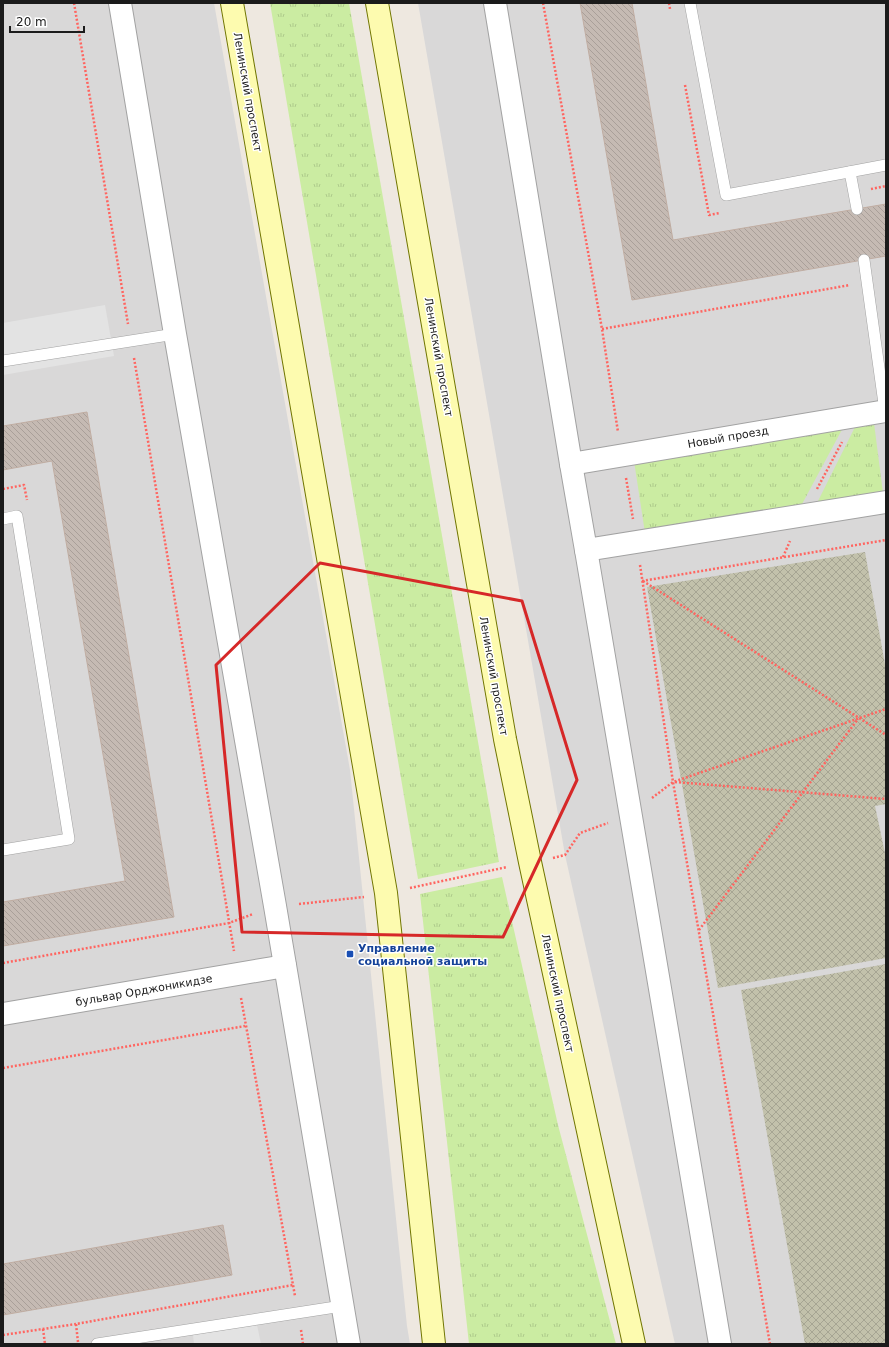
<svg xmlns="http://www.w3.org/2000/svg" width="889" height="1347" font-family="'DejaVu Sans',sans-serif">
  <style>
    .residential { fill: #d9d8d8 }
    .construction { fill: url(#construction-cross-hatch) }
    .grass { fill: url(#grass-tufts) }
    .parking { fill: #e3e3e3 }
    .building { fill: url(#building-back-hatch); stroke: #c0ada2 }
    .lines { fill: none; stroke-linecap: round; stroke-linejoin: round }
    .lane-casing { stroke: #a2a2a2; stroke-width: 12 }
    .street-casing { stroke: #a2a2a2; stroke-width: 24 }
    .secondary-casing { stroke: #707500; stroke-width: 24 }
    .path { stroke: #ff6560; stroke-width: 2.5; stroke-dasharray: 2 2; stroke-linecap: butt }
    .lane { stroke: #fff; stroke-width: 11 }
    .street { stroke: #fff; stroke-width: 22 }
    .secondary { stroke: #fdfbaf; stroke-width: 22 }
    .marked { fill: none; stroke: #d62828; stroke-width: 3; stroke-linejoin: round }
    .transit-dot { fill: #1a4fb4; stroke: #fff; stroke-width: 1.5 }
    .labels { text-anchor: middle; stroke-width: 3; stroke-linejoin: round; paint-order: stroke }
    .street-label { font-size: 11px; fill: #1b1b1b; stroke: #fff }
    .transit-label { font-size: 11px; font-weight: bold; fill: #164399; stroke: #fff; text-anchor: start }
  </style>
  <defs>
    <pattern id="construction-cross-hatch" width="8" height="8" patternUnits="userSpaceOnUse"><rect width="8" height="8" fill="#c2c1ab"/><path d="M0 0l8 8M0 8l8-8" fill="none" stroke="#a6a593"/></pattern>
    <pattern id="grass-tufts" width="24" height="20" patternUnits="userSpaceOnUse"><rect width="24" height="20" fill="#cbeca2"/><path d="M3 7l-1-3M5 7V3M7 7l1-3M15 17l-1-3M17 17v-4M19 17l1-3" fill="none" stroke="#aeca8b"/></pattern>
    <pattern id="building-back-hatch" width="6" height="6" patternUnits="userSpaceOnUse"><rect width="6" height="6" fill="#c5bab3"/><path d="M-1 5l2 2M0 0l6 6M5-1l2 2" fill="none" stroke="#a99f99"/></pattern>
  </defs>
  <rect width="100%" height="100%" fill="#eee8e0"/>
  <g class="residential">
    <polygon points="3,3 214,3 350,770 407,1326 410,1344 3,1344"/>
    <polygon points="418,3 886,3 886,1344 675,1344 565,855"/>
  </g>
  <g class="construction">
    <polygon points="865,552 886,670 886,804 875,806 886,858 886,958 718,988 647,587"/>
    <polygon points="886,964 886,1344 805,1344 741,990"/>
  </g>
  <g class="grass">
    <polygon points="270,3 349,3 499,862 418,879"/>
    <polygon points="874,423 883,493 817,503 856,425"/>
    <polygon points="845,424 801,506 645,533 634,461"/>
    <polygon points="502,877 558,1125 616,1344 469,1344 420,894"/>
  </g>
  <g class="parking">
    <polygon points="105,305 114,356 3,375 3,323"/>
    <polygon points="257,1325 261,1344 194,1344 193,1335"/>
  </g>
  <g class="building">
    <polygon points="580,3 632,3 673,240 886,204 886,256 632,300"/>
    <polygon points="87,412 174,917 3,946 3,902 125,881 52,461 3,470 3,426"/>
    <polygon points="223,1225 232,1275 3,1315 3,1264"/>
  </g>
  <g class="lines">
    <g class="lane-casing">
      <g id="lane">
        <polyline points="690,3 726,195 886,165"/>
        <polyline points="850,172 857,209"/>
        <polyline points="864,260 885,411"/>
        <polyline points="3,361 175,334"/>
        <polyline points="3,519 17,516 69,839 3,850"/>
        <polyline points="97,1344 342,1306"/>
      </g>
    </g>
    <g class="street-casing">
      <g id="street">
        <polyline points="120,3 175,334 275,906 349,1344"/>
        <polyline points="495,3 571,464 586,550 720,1344"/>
        <polyline points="571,464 886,411"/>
        <polyline points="586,550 886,502"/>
        <polyline points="3,1014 285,966"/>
      </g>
    </g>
    <g class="secondary-casing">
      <g id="secondary">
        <polyline points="232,3 386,893 434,1344"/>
        <polyline points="377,3 505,739 530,862 634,1344"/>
      </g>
    </g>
    <g class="path">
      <polyline points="74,3 128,324"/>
      <polyline points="543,3 602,329 618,432"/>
      <polyline points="669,3 670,9"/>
      <polyline points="685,85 709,215 720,213"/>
      <polyline points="871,189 886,186"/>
      <polyline points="602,329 850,285"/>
      <polyline points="134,358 234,951"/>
      <polyline points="626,478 633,519"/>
      <polyline points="3,489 24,485 27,500"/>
      <polyline points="817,489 842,442"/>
      <polyline points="783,557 790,541"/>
      <polyline points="640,565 673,782 770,1344"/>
      <polyline points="642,581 886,540"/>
      <polyline points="643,581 886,735"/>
      <polyline points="675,782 886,799"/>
      <polyline points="652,798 673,782 886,709"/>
      <polyline points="553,858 565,855 580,833 608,823"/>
      <polyline points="410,888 507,867"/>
      <polyline points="299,904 364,897"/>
      <polyline points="699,930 858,719"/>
      <polyline points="3,963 229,923 253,914"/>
      <polyline points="241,998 295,1296"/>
      <polyline points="3,1068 245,1026"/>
      <polyline points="43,1329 45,1344"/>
      <polyline points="301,1330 303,1344"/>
      <polyline points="3,1335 76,1324"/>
      <polyline points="78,1342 76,1324 293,1285"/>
    </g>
    <use href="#lane" class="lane"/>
    <use href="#street" class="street"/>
    <use href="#secondary" class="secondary"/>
  </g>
  <path class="marked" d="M 320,563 L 522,601 L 577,780 L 503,937 L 242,932 L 216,665 Z"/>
  <rect class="transit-dot" x="346" y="950" width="8" height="8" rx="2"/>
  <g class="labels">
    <g class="street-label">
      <text transform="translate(248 92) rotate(80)" y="4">Ленинский проспект</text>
      <text transform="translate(439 357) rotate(80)" y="4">Ленинский проспект</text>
      <text transform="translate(728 437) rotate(-10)" y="4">Новый проезд</text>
      <text transform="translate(494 676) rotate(80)" y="4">Ленинский проспект</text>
      <text transform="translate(144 990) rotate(-10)" y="4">бульвар Орджоникидзе</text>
      <text transform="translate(558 993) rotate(78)" y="4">Ленинский проспект</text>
    </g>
    <g class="transit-label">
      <text x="358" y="952">Управление<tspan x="358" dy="13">социальной защиты</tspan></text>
    </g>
  </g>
  <rect width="889" height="1347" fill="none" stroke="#1b1b1b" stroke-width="8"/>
  <path d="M10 26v6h74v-6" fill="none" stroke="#1b1b1b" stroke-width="2"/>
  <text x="16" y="26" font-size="12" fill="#1b1b1b" stroke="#ffffff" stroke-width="3" paint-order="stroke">20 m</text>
</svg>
